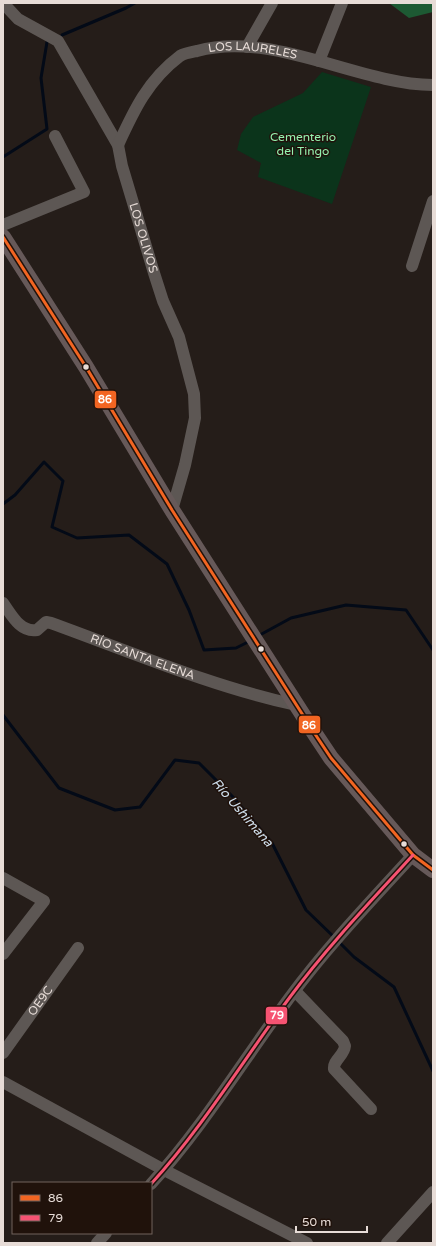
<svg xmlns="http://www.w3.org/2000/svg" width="436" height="1246" font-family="'Varela Round',sans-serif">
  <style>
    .green { fill: #0b341b }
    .forest { fill: #1d5a33 }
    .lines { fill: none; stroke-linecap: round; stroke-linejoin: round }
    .stream { stroke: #030a17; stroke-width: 3 }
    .minor { stroke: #5d5754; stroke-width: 12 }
    .major { stroke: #665959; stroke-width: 16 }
    .bus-1-casing { stroke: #20120b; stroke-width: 6 }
    .bus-2-casing { stroke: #20120b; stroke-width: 6 }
    .bus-1 { stroke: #f26522; stroke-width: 3 }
    .bus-2 { stroke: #f65372; stroke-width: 3 }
    .bus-dot { fill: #e7dcd7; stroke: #20120b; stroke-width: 1.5 }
    .labels { text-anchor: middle; stroke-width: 3; stroke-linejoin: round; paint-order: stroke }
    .street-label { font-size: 12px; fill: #e7dcd7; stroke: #20120b }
    .park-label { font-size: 12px; fill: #94f2af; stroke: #20120b }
    .water-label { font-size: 13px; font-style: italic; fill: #d1e1ef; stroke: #20120b }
    .line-badge { stroke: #20120b; stroke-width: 1.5 }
    .badge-label { font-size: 11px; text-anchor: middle; font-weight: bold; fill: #fff }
  </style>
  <rect width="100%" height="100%" fill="#251d19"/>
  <polygon class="green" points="322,72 371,87 332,204 258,177 261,163 237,150 241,134 253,117 303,93"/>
  <polygon class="forest" points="389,3 433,3 433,12 409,18"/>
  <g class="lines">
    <g class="stream">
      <polyline points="62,35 126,8 135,3"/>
      <polyline points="3,157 47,129 41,78 47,42"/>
      <polyline points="3,504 15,495 44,462 63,481 52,527 77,538 129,535 167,564 189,610 204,650 236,648 250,641"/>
      <polyline points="258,636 291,618 346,605 406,610 433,650"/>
      <polyline points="3,715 59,788 115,810 140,807 175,760 199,763 233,797 272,843 306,910 335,938"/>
      <polyline points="339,942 354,957 394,987 433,1071"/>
    </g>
    <g class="minor">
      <path id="s1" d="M 3,3 L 18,19 L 58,41 L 118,145 L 122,166 L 154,273 L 163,301 L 179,337 L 194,394 L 195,418 L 185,465 L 172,510"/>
      <polyline points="247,47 272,3"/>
      <polyline points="319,61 342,3"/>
      <path id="s2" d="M 118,145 C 134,110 148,80 180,56 C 185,53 192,52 197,51 C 272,30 357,84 433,85"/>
      <polyline points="3,225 84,192 55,136"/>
      <polyline points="412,266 433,201"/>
      <path id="s3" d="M 3,603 C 11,614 20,633 37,630 L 46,622 L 51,623 C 131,652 213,687 296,705"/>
      <polyline points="3,878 44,901 3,954"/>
      <path d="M 295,991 L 343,1041 L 345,1046 C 344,1056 333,1060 334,1069 L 371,1109"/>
      <path id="s4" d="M 3,1053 L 78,948"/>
      <polyline points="3,1082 164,1170 307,1243"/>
      <path d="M 151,1184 C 203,1127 244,1059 290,997 C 327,947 371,901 413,855"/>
      <polyline points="97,1243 106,1233"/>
      <polyline points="387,1243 433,1192"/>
    </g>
    <polyline class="major" points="3,237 86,367 172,510 315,734 331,758 413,855 433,870"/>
    <g class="bus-1-casing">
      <polyline id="bus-1" points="3,237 86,367 172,510 315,734 331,758 413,855 433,870"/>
    </g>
    <g class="bus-2-casing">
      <path id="bus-2" d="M 151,1184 C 203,1127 244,1059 290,997 C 327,947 371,901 413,855"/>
    </g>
    <use href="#bus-1" class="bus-1"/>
    <use href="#bus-2" class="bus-2"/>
  </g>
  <g class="bus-dot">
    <circle cx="86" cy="367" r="3.5"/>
    <circle cx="261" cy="649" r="3.5"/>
    <circle cx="404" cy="844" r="3.5"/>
  </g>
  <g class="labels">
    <g class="street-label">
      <text dy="4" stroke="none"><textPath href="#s2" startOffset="184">LOS LAURELES</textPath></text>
      <text dy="4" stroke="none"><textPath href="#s1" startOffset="284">LOS OLIVOS</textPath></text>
      <text dy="4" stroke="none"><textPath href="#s3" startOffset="161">RÍO SANTA ELENA</textPath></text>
      <text dy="4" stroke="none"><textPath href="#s4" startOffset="64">OE9C</textPath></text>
    </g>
    <g class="park-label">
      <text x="303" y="141">Cementerio<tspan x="303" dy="14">del Tingo</tspan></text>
    </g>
    <g class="water-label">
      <text transform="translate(243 812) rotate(49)" y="5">Río Ushimana</text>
    </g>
  </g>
  <g class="line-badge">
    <rect x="94" y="390" width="23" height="19" rx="4" fill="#f26522"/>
    <rect x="298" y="715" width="23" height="19" rx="4" fill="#f26522"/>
    <rect x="265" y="1006" width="23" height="19" rx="4" fill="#f65372"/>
  </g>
  <g class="badge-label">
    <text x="105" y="403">86</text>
    <text x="309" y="729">86</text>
    <text x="277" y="1019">79</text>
  </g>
  <rect width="436" height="1246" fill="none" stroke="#e7dcd7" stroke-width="8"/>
  <rect x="12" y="1182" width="140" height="52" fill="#20120b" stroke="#70635d"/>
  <rect x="20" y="1195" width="20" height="6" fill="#f26522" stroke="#70635d"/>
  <text x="48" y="1202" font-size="12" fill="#e7dcd7">86</text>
  <rect x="20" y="1215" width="20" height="6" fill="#f65372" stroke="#70635d"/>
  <text x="48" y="1222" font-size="12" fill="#e7dcd7">79</text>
  <path d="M296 1226v6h71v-6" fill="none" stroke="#e7dcd7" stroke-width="2"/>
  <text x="302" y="1226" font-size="12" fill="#e7dcd7" stroke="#20120b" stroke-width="3" paint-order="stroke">50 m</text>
</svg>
